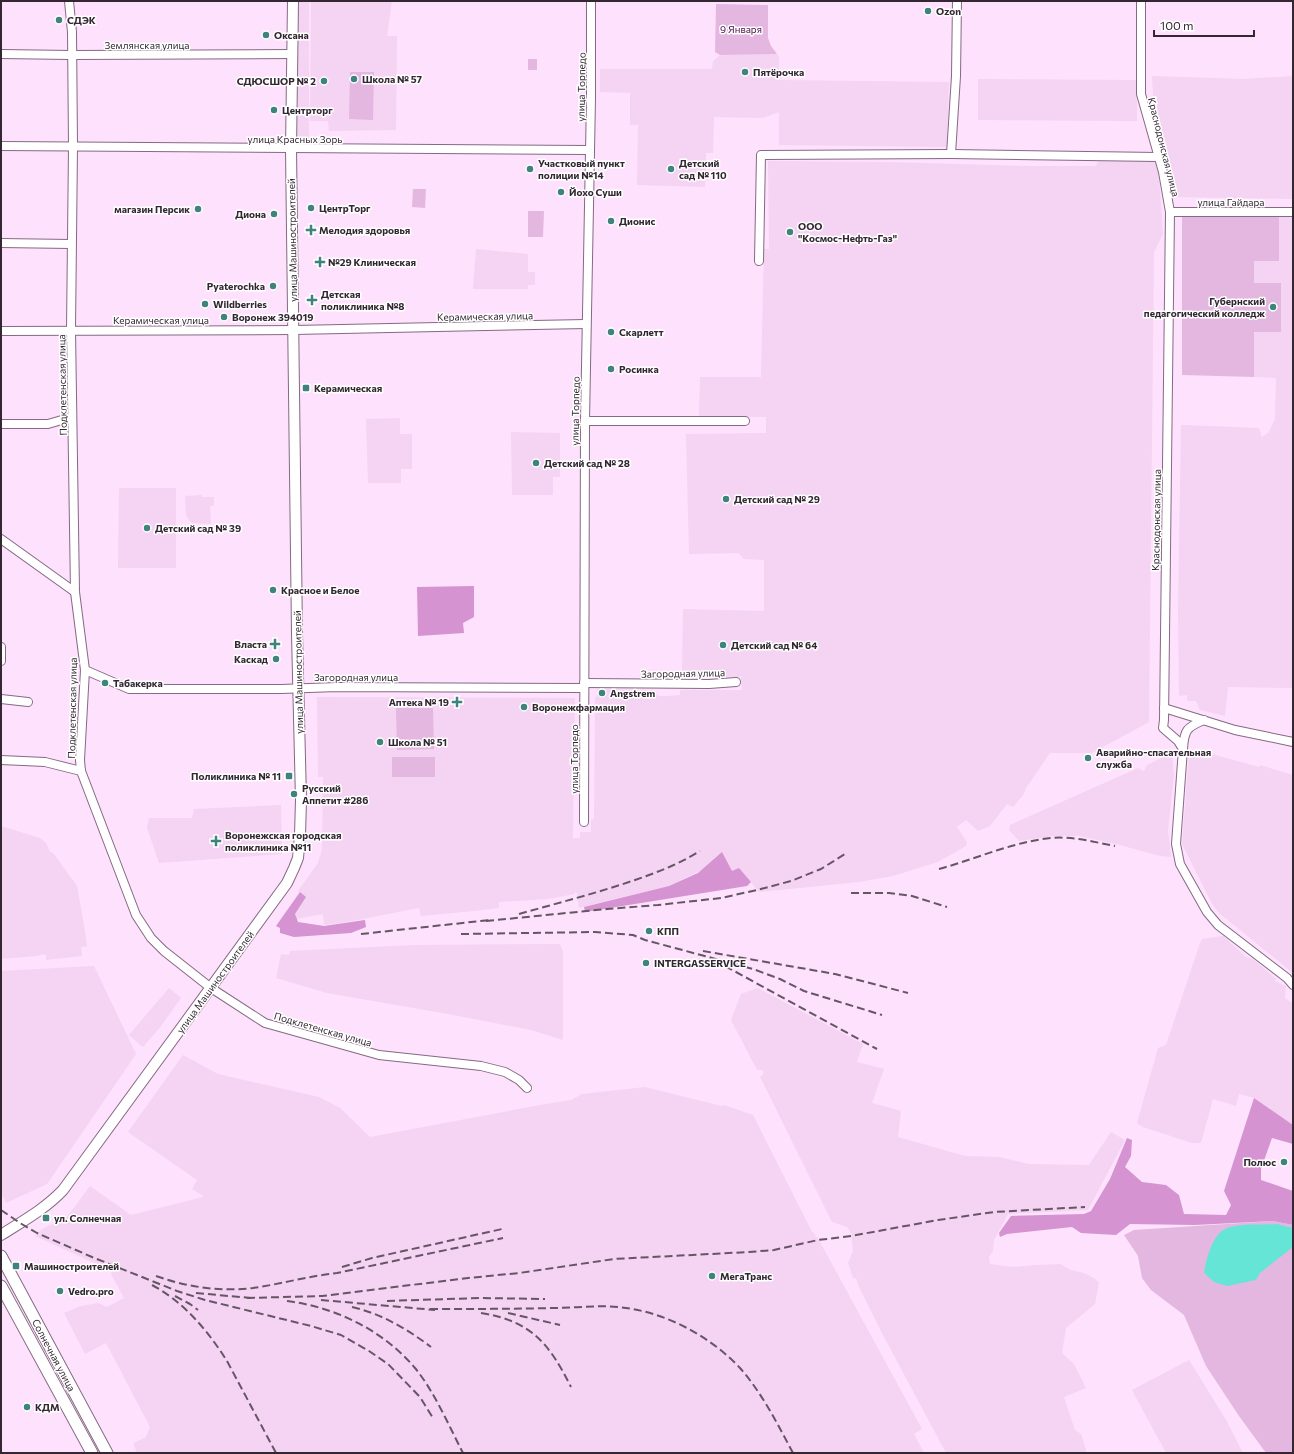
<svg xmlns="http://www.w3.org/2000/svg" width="1294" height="1454" font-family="Commissioner,sans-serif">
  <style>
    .built { fill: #f5d3f3 }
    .green { fill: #e4b7e1 }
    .forest { fill: #d593d2 }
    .water { fill: #65e5d6 }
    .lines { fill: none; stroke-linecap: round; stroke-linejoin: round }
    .minor-casing { stroke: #846a82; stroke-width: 10 }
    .tertiary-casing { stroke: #846a82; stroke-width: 12 }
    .secondary-casing { stroke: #846a82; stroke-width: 13 }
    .minor { stroke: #fff; stroke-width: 8 }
    .tertiary { stroke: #fff; stroke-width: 10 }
    .secondary { stroke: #fff; stroke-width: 11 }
    .rail { stroke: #655664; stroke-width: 2; stroke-dasharray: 8 4; stroke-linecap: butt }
    .poi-dot { fill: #3e847c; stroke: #fff; stroke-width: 1.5 }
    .labels { text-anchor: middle; stroke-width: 3; stroke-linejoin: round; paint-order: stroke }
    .poi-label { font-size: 10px; font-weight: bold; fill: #332832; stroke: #fff; text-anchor: start }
    .park-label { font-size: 10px; fill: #480d48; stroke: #fff }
    .street-label { font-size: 10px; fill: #332832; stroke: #fff }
  </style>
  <rect width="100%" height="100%" fill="#fee1fc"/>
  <g class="built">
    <polygon points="298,1 309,1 309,142 297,142"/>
    <polygon points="311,1 392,1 387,36 397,36 396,130 329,131 328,121 310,121"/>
    <polygon points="777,54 779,57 779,80 949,82 947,147 779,145 779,112 763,118 714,117 713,153 706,153 705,187 637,185 638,125 630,125 630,93 600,92 600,69 712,69 713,61 720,55"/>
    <polygon points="1152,76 1243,79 1293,76 1293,199 1177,197 1159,119 1158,119 1157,96 1153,96"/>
    <polygon points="978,79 1137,80 1137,121 978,120"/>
    <polygon points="1098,160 1158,161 1163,234 1154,252 1149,722 1092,753 1050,753 1026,788 1024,794 1013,807 1007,804 990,826 978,831 966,820 957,827 967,842 966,846 938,862 893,876 859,882 760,892 757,890 751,882 733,871 704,869 669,886 579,908 577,893 575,892 575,894 548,899 499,902 499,908 474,911 421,916 419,908 347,922 324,925 323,914 296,919 295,914 306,897 298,891 318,863 322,849 323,777 318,777 317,697 575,698 573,830 573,838 580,838 580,832 591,832 591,820 594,819 595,697 597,697 597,689 652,690 659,696 669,696 680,695 680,690 742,690 741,676 739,677 687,676 682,671 683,609 764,611 764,560 744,559 738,553 689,554 686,434 766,433 766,417 699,416 700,377 761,377 764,249 769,249 768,161 887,162 1029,166 1096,166"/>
    <polygon points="1279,217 1293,217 1293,688 1228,687 1225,716 1200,710 1196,701 1187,701 1187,695 1179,696 1178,613 1181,425 1259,428 1262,437 1269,432 1275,419 1276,378 1254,377 1254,261 1278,261"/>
    <polygon points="476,249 528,254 528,272 535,272 535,285 528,285 528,289 473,289"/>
    <polygon points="400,418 400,434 412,434 412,469 401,469 401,483 368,483 366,419"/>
    <polygon points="511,432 560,433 560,477 553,477 553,495 512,495"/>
    <polygon points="119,488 176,488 176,568 118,568"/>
    <polygon points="202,495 202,497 214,497 214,506 210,506 211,524 192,523 186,516 185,496"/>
    <polygon points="1197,750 1259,767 1260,765 1293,775 1293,973 1218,912 1211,902 1182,844 1189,755"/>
    <polygon points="1172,753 1174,776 1168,830 1171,857 1160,856 1116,844 1079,836 1055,836 1019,841 1009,830 1010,825 1138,768 1144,771 1147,765"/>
    <polygon points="281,805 282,854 159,863 147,828 149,818 192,818 194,809"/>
    <polygon points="1,826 40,838 46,843 50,852 52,852 56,857 77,886 84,925 87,946 81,947 82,956 46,960 46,955 42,954 37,956 1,959"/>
    <polygon points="1223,936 1246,957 1253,959 1276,979 1275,981 1286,986 1285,998 1293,1004 1293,1125 1254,1098 1239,1094 1236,1106 1213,1099 1201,1143 1192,1143 1143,1127 1137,1123 1158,1048 1166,1045 1200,943 1202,939"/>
    <polygon points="560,944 563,952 563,1040 531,1030 448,1014 327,993 276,978 281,954 289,955 290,951 413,945"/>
    <polygon points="94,966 136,1054 47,1184 6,1203 1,1193 1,971"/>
    <polygon points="169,988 181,998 161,1026 143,1047 129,1035"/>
    <polygon points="758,988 863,1044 857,1062 884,1069 872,1103 901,1111 898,1137 965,1156 999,1157 1029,1164 1089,1165 1111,1132 1125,1140 1088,1210 1008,1214 994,1240 993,1251 989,1257 990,1264 1013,1267 1036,1265 1060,1264 1071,1270 1084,1273 1094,1278 1099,1283 1095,1304 1066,1328 1062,1353 1074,1364 1086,1388 1064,1397 1075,1430 1081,1434 1087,1453 946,1453 882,1333 858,1285 856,1278 853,1278 848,1263 853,1251 851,1233 847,1227 832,1222 760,1077 764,1073 762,1070 757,1070 731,1020 741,994"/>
    <polygon points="183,1055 218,1074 319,1097 340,1108 370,1137 540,1105 571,1100 582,1094 645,1087 722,1106 724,1105 753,1115 812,1232 813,1232 820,1242 922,1429 914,1434 924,1453 139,1453 137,1452 134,1446 134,1443 146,1437 150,1427 106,1343 85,1354 64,1313 81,1306 98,1303 107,1307 124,1298 111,1274 112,1271 35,1236 42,1229 67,1217 90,1186 131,1215 203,1197 203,1196 192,1189 197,1180 128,1132"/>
    <polygon points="1189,1360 1226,1420 1243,1453 1166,1453 1132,1390"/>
  </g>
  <g class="green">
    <polygon points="716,4 768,5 768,38 771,46 777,54 720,55 715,52"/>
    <rect x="528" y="59" width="9" height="11"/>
    <polygon points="350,72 374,72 373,120 349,119"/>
    <polygon points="413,189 426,189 425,208 412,207"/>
    <polygon points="528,211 544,211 543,237 528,237"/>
    <polygon points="1182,215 1279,217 1279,261 1254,261 1254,283 1281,283 1281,332 1254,332 1254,377 1182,375"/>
    <polygon points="396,708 433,708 434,749 397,750"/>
    <rect x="392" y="757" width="43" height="20"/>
    <polygon points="1273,1221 1293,1225 1293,1453 1266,1453 1239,1416 1206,1366 1184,1315 1151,1290 1142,1278 1138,1256 1124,1235 1134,1230"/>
  </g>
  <g class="forest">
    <polygon points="474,586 474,617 463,623 464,633 418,636 417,587"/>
    <polygon points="722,852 732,871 739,868 751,882 747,886 585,912 584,907 669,886 698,873"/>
    <polygon points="300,892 306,897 295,914 298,922 324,926 365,920 366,927 351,933 294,937 280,933 280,928 276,926"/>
    <polygon points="1254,1098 1293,1125 1293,1144 1272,1138 1261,1169 1261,1180 1293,1191 1293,1225 1273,1221 1195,1225 1130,1224 1116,1235 1081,1233 1072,1227 1007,1234 1000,1237 999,1233 1011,1216 1084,1214 1091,1211 1110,1179 1127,1138 1132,1140 1131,1156 1125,1167 1142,1182 1166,1185 1179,1195 1184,1214 1226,1215 1231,1205 1224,1191"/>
  </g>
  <path class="water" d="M 1277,1224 L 1293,1228 L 1293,1247 L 1260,1273 L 1256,1280 L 1227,1286 L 1214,1282 L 1204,1273 C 1206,1259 1213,1233 1227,1228 C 1243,1223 1261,1225 1277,1224 Z"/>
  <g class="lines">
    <g class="minor-casing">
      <g id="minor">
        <polyline points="69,1 72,32 73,147 71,330 75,592 85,670 80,760 81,771 136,915 151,938 164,951 211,988 265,1023 379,1055 481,1066 505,1072 519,1080 527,1088"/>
        <polyline points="1141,1 1141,94 1163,172 1170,212 1164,720 1163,728 1178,741 1183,749 1176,844 1180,864 1207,912 1218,925 1287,978 1293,985"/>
        <polyline points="1,54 71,55 292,54"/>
        <polyline points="1,146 589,150"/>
        <polyline points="951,154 956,76 957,1"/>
        <polyline points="1170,212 1293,212"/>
        <polyline points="1,243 71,244"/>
        <polyline points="759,261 761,155 951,154 1158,157"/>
        <polyline points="1,331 294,330 586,324"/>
        <polyline points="585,421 745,421"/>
        <polyline points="1,424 48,424 72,417"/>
        <polyline points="1,539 75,592"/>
        <polyline points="1,647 1,661"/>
        <polyline points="85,670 129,689 281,689 337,687 583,688"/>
        <polyline points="584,683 709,684 736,682"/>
        <polyline points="1,699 28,702"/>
        <polyline points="1164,708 1235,730 1293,742"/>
        <path d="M 1183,749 C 1184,730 1187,727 1204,720"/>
        <polyline points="1,760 45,762 81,771"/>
        <polyline points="584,822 585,421 591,98 591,1"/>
      </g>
    </g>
    <g class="tertiary-casing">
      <path id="tertiary" d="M 1,1235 C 23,1221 45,1209 63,1190 L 287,883 L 294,868 L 298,858 L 300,835 L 301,800 L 297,634 L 291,149 L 293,1"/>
    </g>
    <g class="secondary-casing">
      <g id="secondary">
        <polyline points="1,1256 107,1453"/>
        <polyline points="1,1286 92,1453"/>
      </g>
    </g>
    <use href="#minor" class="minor"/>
    <use href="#tertiary" class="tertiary"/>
    <use href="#secondary" class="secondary"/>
    <g class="rail">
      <path d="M 939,869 C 976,859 1012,842 1051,838 C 1072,836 1094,842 1115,846"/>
      <polyline points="851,893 889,893 912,896 947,907"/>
      <path d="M 519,914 C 558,903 597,893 635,880 C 658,872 679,864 700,851"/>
      <polyline points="486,921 607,909 658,905 721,898 757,890 791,881 821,869 845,854"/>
      <polyline points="361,934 490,920"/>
      <polyline points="461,934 595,932 633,935 645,940 753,969 780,979 804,991 882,1015"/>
      <polyline points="703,951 835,974 908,993"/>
      <polyline points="725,966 877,1049"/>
      <polyline points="1,1210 20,1223 37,1233 92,1257 177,1291 205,1300 311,1326 341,1335 369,1351 388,1364 420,1397 433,1418"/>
      <polyline points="342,1267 372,1258 502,1229"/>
      <path d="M 156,1276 C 187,1287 220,1292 253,1288 C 281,1284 309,1276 337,1273 L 503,1238"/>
      <path d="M 152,1285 C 184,1302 208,1331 227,1361 L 276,1453"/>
      <polyline points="196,1293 251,1298"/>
      <polyline points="175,1296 190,1304 198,1310"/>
      <polyline points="247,1298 322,1296 468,1278 519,1273 614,1259 749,1252 774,1250 818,1240 851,1236 938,1220 994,1212 1085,1207"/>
      <polyline points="321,1300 435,1310"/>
      <path d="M 287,1301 C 335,1307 383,1330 415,1368 C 434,1391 449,1426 463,1453"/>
      <polyline points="387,1301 481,1298 545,1299"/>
      <path d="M 352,1307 C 382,1314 407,1329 431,1347"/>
      <path d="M 430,1309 C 471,1309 511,1309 552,1308 C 574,1308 596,1305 618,1307 C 663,1311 709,1335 740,1368 C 762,1393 777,1423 793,1453"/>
      <path d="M 481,1313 C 531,1321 549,1343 571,1387"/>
      <polyline points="508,1313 560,1325"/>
    </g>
  </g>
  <g class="poi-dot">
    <circle cx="928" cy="11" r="4"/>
    <circle cx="59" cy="20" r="4"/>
    <circle cx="266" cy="35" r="4"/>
    <circle cx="745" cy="72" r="4"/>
    <circle cx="354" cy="79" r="4"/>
    <circle cx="324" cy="81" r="4"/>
    <circle cx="274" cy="110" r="4"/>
    <circle cx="530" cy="169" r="4"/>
    <circle cx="671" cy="169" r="4"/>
    <circle cx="561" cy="192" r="4"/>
    <circle cx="311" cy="208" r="4"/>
    <circle cx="198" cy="209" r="4"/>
    <circle cx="274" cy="214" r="4"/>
    <circle cx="611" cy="221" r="4"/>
    <path d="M309 224h4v4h4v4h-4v4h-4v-4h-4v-4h4z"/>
    <circle cx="790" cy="232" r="4"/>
    <path d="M318 256h4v4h4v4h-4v4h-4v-4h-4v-4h4z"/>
    <circle cx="273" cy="286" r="4"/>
    <path d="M310 294h4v4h4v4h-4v4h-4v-4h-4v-4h4z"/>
    <circle cx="205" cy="304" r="4"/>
    <circle cx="1273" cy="307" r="4"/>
    <circle cx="224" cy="317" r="4"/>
    <circle cx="611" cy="332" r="4"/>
    <circle cx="611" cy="369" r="4"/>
    <rect x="302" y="384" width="8" height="8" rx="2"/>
    <circle cx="536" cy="463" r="4"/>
    <circle cx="726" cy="499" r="4"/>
    <circle cx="147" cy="528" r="4"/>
    <circle cx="273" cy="590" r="4"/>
    <path d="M273 638h4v4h4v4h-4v4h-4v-4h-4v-4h4z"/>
    <circle cx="723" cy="645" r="4"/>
    <circle cx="276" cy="659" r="4"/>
    <circle cx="105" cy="683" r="4"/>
    <circle cx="602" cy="693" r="4"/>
    <path d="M455 696h4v4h4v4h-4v4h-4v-4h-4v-4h4z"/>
    <circle cx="524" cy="707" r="4"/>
    <circle cx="380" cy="742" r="4"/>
    <circle cx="1088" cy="758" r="4"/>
    <rect x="285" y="772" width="8" height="8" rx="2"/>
    <circle cx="294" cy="794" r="4"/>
    <path d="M214 835h4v4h4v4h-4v4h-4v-4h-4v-4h4z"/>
    <circle cx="649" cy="931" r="4"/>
    <circle cx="646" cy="963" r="4"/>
    <circle cx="1284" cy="1162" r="4"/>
    <rect x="42" y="1214" width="8" height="8" rx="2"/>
    <rect x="12" y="1262" width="8" height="8" rx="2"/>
    <circle cx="712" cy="1276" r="4"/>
    <circle cx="60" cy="1291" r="4"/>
    <circle cx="27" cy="1407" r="4"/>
  </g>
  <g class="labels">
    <g class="poi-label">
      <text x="936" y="15">Ozon</text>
      <text x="67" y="24">СДЭК</text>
      <text x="274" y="39">Оксана</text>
      <text x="753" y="76">Пятёрочка</text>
      <text x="362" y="83">Школа № 57</text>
      <text x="316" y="85" text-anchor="end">СДЮСШОР № 2</text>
      <text x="282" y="114">Центрторг</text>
      <text x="538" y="167">Участковый пункт<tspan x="538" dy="12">полиции №14</tspan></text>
      <text x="679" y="167">Детский<tspan x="679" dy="12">сад № 110</tspan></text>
      <text x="569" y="196">Йохо Суши</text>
      <text x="319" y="212">ЦентрТорг</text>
      <text x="190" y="213" text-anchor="end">магазин Персик</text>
      <text x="266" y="218" text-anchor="end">Диона</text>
      <text x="619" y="225">Дионис</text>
      <text x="798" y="230">ООО<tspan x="798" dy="12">"Космос-Нефть-Газ"</tspan></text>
      <text x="319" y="234">Мелодия здоровья</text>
      <text x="328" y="266">№29 Клиническая</text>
      <text x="265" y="290" text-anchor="end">Pyaterochka</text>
      <text x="321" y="298">Детская<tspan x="321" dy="12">поликлиника №8</tspan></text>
      <text x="1265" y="305" text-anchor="end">Губернский<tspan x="1265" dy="12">педагогический колледж</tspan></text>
      <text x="213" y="308">Wildberries</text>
      <text x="232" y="321">Воронеж 394019</text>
      <text x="619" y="336">Скарлетт</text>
      <text x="619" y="373">Росинка</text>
      <text x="314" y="392">Керамическая</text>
      <text x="544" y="467">Детский сад № 28</text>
      <text x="734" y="503">Детский сад № 29</text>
      <text x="155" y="532">Детский сад № 39</text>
      <text x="281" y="594">Красное и Белое</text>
      <text x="267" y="648" text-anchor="end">Власта</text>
      <text x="731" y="649">Детский сад № 64</text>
      <text x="268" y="663" text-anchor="end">Каскад</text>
      <text x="113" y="687">Табакерка</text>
      <text x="610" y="697">Angstrem</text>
      <text x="449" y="706" text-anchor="end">Аптека № 19</text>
      <text x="532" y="711">Воронежфармация</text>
      <text x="388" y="746">Школа № 51</text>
      <text x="1096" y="756">Аварийно-спасательная<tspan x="1096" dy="12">служба</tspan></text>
      <text x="281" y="780" text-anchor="end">Поликлиника № 11</text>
      <text x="302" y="792">Русский<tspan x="302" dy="12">Аппетит #286</tspan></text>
      <text x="225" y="839">Воронежская городская<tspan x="225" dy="12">поликлиника №11</tspan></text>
      <text x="657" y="935">КПП</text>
      <text x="654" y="967">INTERGASSERVICE</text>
      <text x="1276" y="1166" text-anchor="end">Полюс</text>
      <text x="54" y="1222">ул. Солнечная</text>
      <text x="24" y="1270">Машиностроителей</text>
      <text x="720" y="1280">МегаТранс</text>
      <text x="68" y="1295">Vedro.pro</text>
      <text x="35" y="1411">КДМ</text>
    </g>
    <g class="park-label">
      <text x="741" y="33">9 Января</text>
    </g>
    <g class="street-label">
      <text x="147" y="49">Землянская улица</text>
      <text transform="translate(581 87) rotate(-89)" y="4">улица Торпедо</text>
      <text x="295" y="143">улица Красных Зорь</text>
      <text transform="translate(1164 147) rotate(76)" y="4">Краснодонская улица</text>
      <text x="1231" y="206">улица Гайдара</text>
      <text transform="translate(292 240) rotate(-91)" y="4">улица Машиностроителей</text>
      <text transform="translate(485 316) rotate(-1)" y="4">Керамическая улица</text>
      <text x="161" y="324">Керамическая улица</text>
      <text transform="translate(62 385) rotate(-91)" y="4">Подклетенская улица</text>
      <text transform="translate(575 411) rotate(-89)" y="4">улица Торпедо</text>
      <text transform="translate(1156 520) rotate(-89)" y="4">Краснодонская улица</text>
      <text transform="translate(298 672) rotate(-91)" y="4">улица Машиностроителей</text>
      <text transform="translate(683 673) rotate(-1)" y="4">Загородная улица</text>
      <text x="356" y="681">Загородная улица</text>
      <text transform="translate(72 708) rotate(-89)" y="4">Подклетенская улица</text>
      <text transform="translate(574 759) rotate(-90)" y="4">улица Торпедо</text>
      <text transform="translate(215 982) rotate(-54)" y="4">улица Машиностроителей</text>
      <text transform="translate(323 1029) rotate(16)" y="4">Подклетенская улица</text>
      <text transform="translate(54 1355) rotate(62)" y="4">Солнечная улица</text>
    </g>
  </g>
  <rect width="1294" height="1454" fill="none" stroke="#332832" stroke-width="4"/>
  <path d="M1154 30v6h100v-6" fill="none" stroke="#332832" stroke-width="2"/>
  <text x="1160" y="30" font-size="12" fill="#332832" stroke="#ffffff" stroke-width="3" paint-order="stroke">100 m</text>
</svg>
